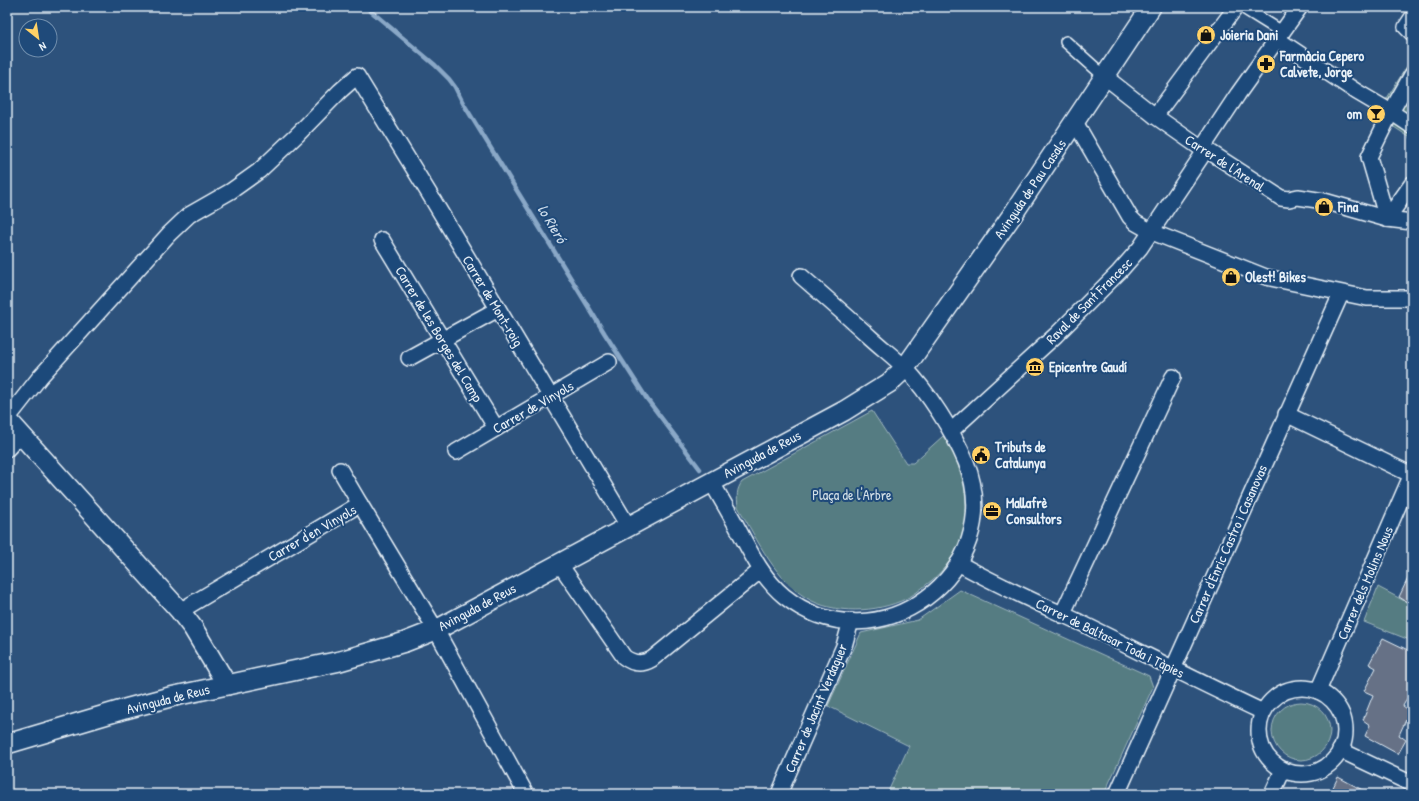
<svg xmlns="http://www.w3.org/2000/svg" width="1419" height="801" font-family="'Patrick Hand',sans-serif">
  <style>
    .green { fill: #557c82; stroke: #9eb6bd }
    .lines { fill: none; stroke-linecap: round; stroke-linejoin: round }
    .stream { stroke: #8aa8c7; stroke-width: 4.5 }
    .building { fill: #667186; stroke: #e8f1f8 }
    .pedestrian-casing { stroke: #e8f1f8; stroke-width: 14 }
    .minor-casing { stroke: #e8f1f8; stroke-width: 18 }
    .tertiary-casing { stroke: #e8f1f8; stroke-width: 22 }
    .pedestrian { stroke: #1f4a7a; stroke-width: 11 }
    .minor { stroke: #1f4a7a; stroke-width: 15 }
    .tertiary { stroke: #1f4a7a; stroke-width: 19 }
    .labels { text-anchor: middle; stroke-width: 4; stroke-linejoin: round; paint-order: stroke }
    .poi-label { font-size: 14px; font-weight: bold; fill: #e8f1f8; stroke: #1f4a7a; text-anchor: start }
    .street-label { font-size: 14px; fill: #e8f1f8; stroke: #1f4a7a }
    .park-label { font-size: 14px; fill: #d2dfe6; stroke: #1f4a7a }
    .water-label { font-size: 15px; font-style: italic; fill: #d1dfec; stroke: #1f4a7a }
  </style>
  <rect width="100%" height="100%" fill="#2d527c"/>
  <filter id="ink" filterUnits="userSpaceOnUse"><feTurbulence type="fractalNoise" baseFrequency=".025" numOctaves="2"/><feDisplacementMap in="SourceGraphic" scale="8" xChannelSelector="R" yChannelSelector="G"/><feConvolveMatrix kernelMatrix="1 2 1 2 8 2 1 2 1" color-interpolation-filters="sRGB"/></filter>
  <g filter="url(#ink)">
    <g class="green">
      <polygon points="1412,58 1412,139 1388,123 1379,111"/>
      <path d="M 872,411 L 906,463 L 913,463 L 943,436 C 963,465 973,506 961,540 C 956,556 943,571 931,581 C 924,586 918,592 911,596 C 884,612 840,615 812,601 C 775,582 758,540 738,507 C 737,496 736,490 742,482 Z"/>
      <polygon points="1378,587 1412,605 1412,641 1364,622"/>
      <polygon points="960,590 1149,676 1153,687 1104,794 887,794 909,746 828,706 861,633 918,620"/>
      <circle cx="1301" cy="731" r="29"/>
    </g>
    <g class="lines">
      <polyline class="stream" points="366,7 435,65 449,79 455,87 463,103 551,246 605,334 647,399 700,469"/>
    </g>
    <g class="building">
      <polygon points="1412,570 1412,605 1399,597"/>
      <polygon points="1383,638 1412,652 1412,689 1403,706 1410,711 1399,735 1406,740 1398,754 1365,736 1370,725 1363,720 1373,695 1364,691 1376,668 1369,664"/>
      <polygon points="1338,777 1370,794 1330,794"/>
    </g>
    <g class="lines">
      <g class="pedestrian-casing">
        <g id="pedestrian">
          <polyline points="1242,7 1282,32"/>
          <polyline points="1066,42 1104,76"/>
        </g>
      </g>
      <g class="minor-casing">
        <g id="minor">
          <polyline points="1412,18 1406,27 1412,33"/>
          <polyline points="1277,39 1357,92 1391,112 1369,157 1387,219"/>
          <polyline points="1412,75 1391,112 1412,126"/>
          <polyline points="1104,76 1155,116 1205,151 1210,152 1281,198 1289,199 1298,197 1324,201 1387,219 1412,222"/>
          <polyline points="1155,116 1236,7"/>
          <polyline points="1075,122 1130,217 1136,223 1152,232 1266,277 1367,298 1412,298"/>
          <polyline points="1387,219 1412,184"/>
          <polyline points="382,240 496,428"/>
          <polyline points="409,358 498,309"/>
          <polyline points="1286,414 1412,475"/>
          <polyline points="7,419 40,377 169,234 189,215 231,191 259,171 298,134 340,91 357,76 430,195 628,526"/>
          <polyline points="951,431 1056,335 1119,272 1140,248 1205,151 1203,147 1238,94 1300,7"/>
          <polyline points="7,449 21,434"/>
          <polyline points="456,452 609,362"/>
          <polyline points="340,470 360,504"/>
          <path d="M 711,481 C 720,497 729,512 737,527 C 750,551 762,578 784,596 C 876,670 1010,572 966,462 C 953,431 928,392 905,368 C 895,358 882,348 871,338 C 848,317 824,296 801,276"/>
          <path d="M 559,563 L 624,657 C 633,664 642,665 652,659 L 761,570"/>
          <path d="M 958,563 C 997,585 1038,603 1079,622 C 1140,652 1201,683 1263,712"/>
          <polyline points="180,611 360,504 436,630 526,794"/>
          <polyline points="1062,615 1173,377"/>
          <circle cx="1302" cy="731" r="43"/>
          <polyline points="1318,691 1412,474"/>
          <polyline points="1340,750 1412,784"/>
          <polyline points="779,794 844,646 851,621"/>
          <polyline points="1117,794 1341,294"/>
          <polyline points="1272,794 1283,770"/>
        </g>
      </g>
      <g class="tertiary-casing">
        <g id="tertiary">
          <polyline points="7,419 180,611 193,628 227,685"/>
          <polyline points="7,744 125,709 170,697 340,661 405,642 436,630 844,411 889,383 905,368 1013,214 1151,7"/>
        </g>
      </g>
      <use href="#pedestrian" class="pedestrian"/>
      <use href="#minor" class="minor"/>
      <use href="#tertiary" class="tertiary"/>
    </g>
  </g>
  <defs>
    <g id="shop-disc" transform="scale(1)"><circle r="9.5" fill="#ffd166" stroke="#1f4a7a"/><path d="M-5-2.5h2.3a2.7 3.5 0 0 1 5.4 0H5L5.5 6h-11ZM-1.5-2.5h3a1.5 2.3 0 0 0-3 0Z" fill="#111"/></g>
    <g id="pharmacy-disc" transform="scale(1)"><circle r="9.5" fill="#ffd166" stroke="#1f4a7a"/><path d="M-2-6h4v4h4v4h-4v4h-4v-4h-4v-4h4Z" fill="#111"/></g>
    <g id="bar-disc" transform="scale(1)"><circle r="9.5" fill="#ffd166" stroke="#1f4a7a"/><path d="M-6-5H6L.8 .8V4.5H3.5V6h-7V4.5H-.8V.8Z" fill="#111"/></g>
    <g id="museum-disc" transform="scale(1)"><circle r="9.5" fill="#ffd166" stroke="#1f4a7a"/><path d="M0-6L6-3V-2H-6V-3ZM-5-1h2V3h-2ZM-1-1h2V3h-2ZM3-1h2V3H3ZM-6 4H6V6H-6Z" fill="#111"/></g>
    <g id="civic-disc" transform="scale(1)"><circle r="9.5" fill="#ffd166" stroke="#1f4a7a"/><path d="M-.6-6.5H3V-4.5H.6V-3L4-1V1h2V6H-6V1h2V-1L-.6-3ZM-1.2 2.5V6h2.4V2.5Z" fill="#111"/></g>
    <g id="office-disc" transform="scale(1)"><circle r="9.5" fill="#ffd166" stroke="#1f4a7a"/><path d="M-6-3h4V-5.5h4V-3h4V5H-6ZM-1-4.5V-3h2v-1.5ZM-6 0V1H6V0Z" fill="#111"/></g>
  </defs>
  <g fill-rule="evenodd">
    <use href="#shop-disc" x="1206" y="35"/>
    <use href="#pharmacy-disc" x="1266" y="64"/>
    <use href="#bar-disc" x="1376" y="114"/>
    <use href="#shop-disc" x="1324" y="207"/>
    <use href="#shop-disc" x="1231" y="277"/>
    <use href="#museum-disc" x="1035" y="367"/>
    <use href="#civic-disc" x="981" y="455"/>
    <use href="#office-disc" x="992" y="511"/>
  </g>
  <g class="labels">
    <g class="poi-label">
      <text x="1220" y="40">Joieria Dani</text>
      <text x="1280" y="61">Farmàcia Cepero<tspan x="1280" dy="16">Calvete, Jorge</tspan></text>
      <text x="1362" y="119" text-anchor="end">om</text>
      <text x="1338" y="212">Fina</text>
      <text x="1245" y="282">Olest! Bikes</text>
      <text x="1049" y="372">Epicentre Gaudí</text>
      <text x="995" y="452">Tributs de<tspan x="995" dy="16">Catalunya</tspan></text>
      <text x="1006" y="508">Mallafrè<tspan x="1006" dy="16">Consultors</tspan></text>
    </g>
    <g class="street-label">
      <text transform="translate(1225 163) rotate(33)" y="5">Carrer de l'Arenal</text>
      <text transform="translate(1030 189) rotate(-56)" y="5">Avinguda de Pau Casals</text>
      <text transform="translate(493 301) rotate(59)" y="5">Carrer de Mont-roig</text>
      <text transform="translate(1089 301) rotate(-45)" y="5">Raval de Sant Francesc</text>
      <text transform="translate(439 334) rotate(59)" y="5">Carrer de les Borges del Camp</text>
      <text transform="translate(533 407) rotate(-30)" y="5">Carrer de Vinyols</text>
      <text transform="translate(762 454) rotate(-28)" y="5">Avinguda de Reus</text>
      <text transform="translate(312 533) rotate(-30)" y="5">Carrer d'en Vinyols</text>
      <text transform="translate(1228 544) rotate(-66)" y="5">Carrer d'Enric Castro i Casanovas</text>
      <text transform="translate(1365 583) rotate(-67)" y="5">Carrer dels Molins Nous</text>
      <text transform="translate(477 607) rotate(-28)" y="5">Avinguda de Reus</text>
      <text transform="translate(1110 638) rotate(26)" y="5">Carrer de Baltasar Toda i Tàpies</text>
      <text transform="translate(168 699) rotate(-14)" y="5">Avinguda de Reus</text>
      <text transform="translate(816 708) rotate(-67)" y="5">Carrer de Jacint Verdaguer</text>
    </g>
    <g class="park-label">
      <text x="852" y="500">Plaça de l'Arbre</text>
    </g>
    <g class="water-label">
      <text transform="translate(552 224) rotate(59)" y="5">lo Rieró</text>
    </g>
  </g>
  <rect width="1419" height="801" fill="none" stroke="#1f4a7a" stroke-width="24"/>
  <rect x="12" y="12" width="1395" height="777" fill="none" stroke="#e8f1f8" stroke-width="1.5" filter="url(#ink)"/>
  <g transform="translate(38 38) rotate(150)"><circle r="19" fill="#1f4a7a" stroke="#6f8dac"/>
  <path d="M0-3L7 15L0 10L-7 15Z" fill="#ffd166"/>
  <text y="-6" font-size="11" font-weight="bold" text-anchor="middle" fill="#e8f1f8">N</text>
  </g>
</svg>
